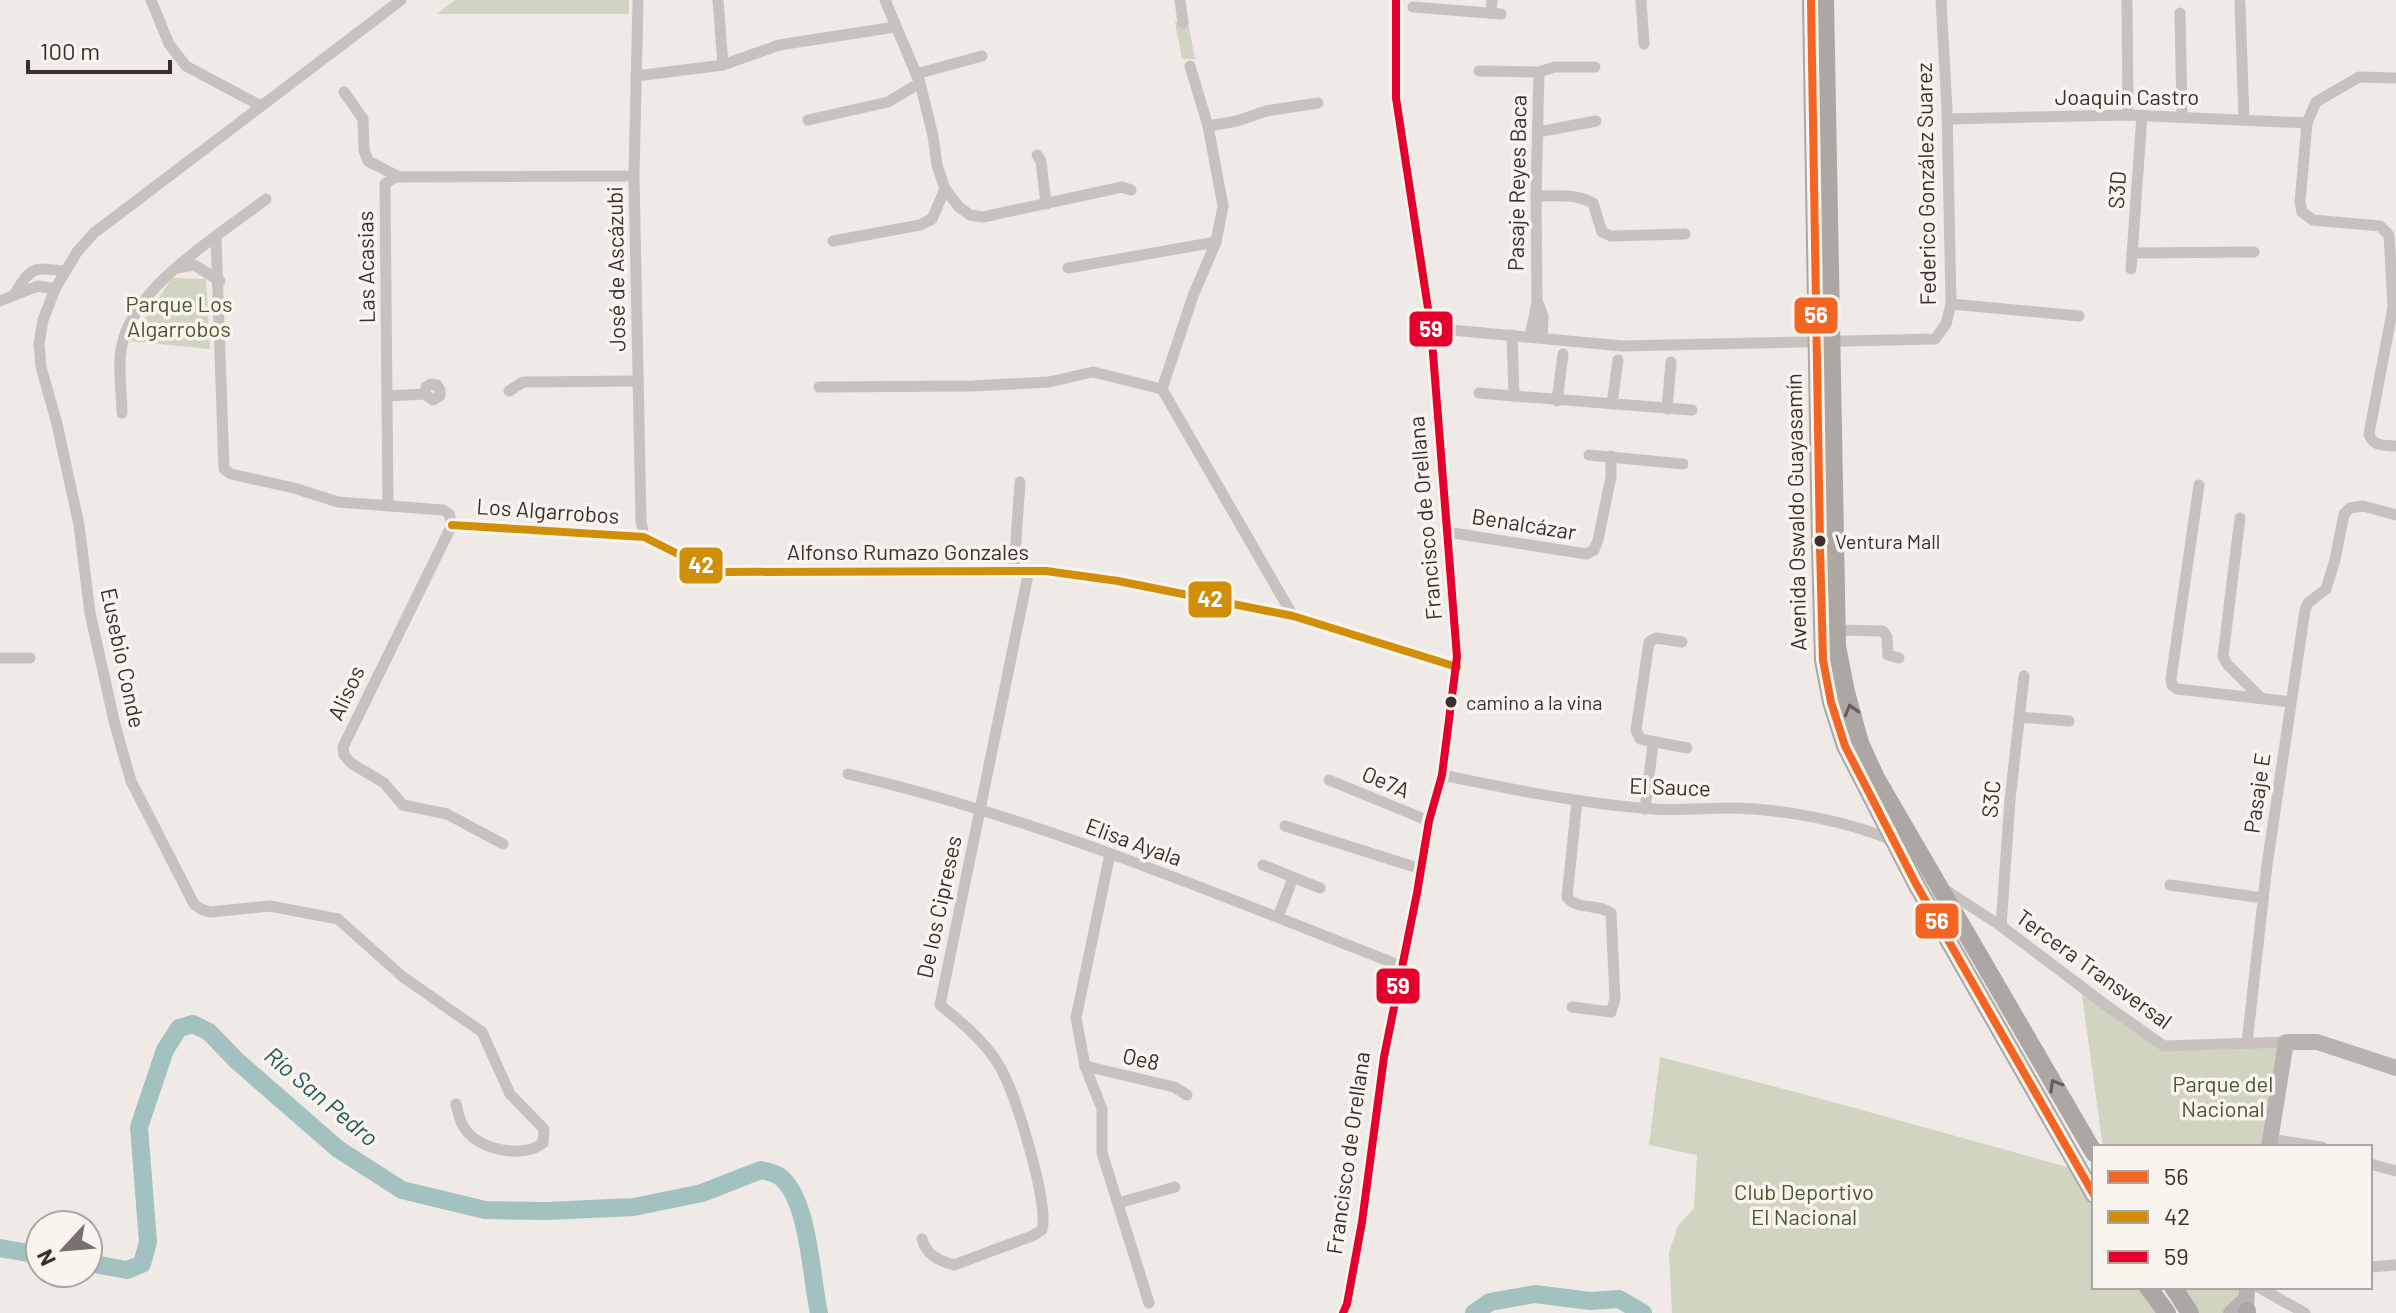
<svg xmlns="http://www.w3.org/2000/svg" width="2396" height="1313" font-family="Barlow,sans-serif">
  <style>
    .green { fill: #d1d4c1 }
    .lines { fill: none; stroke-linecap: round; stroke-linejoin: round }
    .river { stroke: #a2c1bf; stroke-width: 18 }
    .minor { stroke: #c8c2be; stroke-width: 11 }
    .tertiary { stroke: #c8c2be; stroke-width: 14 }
    .secondary { stroke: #b9b3af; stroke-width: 16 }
    .primary { stroke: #ada7a3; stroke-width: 18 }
    .bus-1-casing { stroke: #faf4ee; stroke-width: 14 }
    .bus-2-casing { stroke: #faf4ee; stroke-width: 14 }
    .bus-3-casing { stroke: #faf4ee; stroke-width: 14 }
    .bus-1 { stroke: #f26522; stroke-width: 8 }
    .bus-2 { stroke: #d18e09; stroke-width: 8 }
    .bus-3 { stroke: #e4002b; stroke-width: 8 }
    .oneway { stroke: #685f5c }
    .bus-dot { fill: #3a2f2c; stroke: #faf4ee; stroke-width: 3 }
    .labels { text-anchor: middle; stroke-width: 7; stroke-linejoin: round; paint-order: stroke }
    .bus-label { font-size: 20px; fill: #3a2f2c; stroke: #faf4ee; text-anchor: start }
    .street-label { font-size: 22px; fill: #3a2f2c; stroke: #faf4ee }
    .park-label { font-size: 22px; fill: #4b5730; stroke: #faf4ee }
    .water-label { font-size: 24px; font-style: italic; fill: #225a5a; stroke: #faf4ee }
    .line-badge { stroke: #faf4ee; stroke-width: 3 }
    .badge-label { font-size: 22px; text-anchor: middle; font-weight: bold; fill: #fff }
  </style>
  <rect width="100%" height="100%" fill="#efeae6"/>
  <g class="green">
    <polygon points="455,0 629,0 629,14 437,14"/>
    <polygon points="1175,22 1188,22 1195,59 1182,59"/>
    <polygon points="172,278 206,279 210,349 130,341"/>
    <polygon points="2081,989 2164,1048 2292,1040 2271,1147 2103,1147"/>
    <polygon points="1660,1057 1822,1099 2071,1168 2094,1210 2094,1287 2140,1287 2157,1313 1672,1313 1669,1252 1678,1226 1694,1208 1697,1155 1649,1145"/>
    <polygon points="2182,1287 2247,1287 2230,1313 2197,1313"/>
  </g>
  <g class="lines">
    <g class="river">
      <polyline points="0,1248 40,1255"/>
      <path d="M 88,1263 L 127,1270 L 142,1264 L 148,1242 L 139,1127 L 165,1050 L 179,1028 L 193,1024 L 209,1032 L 237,1061 L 338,1149 L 402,1190 L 485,1210 L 546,1211 L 634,1207 L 702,1193 L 761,1170 C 766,1171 774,1173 779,1176 C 809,1197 811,1278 819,1313"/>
      <polyline points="1474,1313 1490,1302 1535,1294 1590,1301 1619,1299 1643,1313"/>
    </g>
    <g class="minor">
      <polyline points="151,0 169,44 186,66 261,106"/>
      <path d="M 401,0 L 94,233 L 77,252 L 55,289 L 43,320 L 39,344 L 41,367 L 57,424 L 79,525 L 90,613 L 115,725 L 131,781 L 194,904 L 201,909 L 210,912 L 270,906 L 338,919 L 403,977 L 482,1032 L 510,1094 L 544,1129 L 543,1143 C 523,1159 479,1150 465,1129 C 460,1123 458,1112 456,1104"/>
      <polyline points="638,0 634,176 641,521 644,537"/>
      <polyline points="718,0 723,65"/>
      <polyline points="885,0 920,83 933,136 937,165 945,189 959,207 970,215 983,217 1122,187 1131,190"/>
      <polyline points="1180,0 1183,23"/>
      <polyline points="1641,0 1644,44"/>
      <polyline points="2127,0 2128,115"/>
      <polyline points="2240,3 2244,120"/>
      <polyline points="1413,7 1501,14"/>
      <polyline points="1491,13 1492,0"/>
      <polyline points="2180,13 2182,115"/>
      <polyline points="1479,71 1539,72"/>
      <polyline points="916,74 982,56"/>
      <polyline points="636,76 723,65 779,45 895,27"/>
      <path d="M 2396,78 L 2359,77 L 2316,102 L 2307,123 L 2300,202 L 2302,212 L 2313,220 L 2380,226 L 2389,235 L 2393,307 L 2369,434 C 2373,447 2384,445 2396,446"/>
      <polyline points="344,92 363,119 364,150 368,161 399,177"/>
      <polyline points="1947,119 2128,115 2307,123"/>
      <polyline points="808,120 888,102 920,83"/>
      <polyline points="1208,126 1237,121 1266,111 1318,103"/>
      <polyline points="1538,132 1596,121"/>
      <polyline points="1037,155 1041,161 1046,204"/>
      <path d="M 1536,196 C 1556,196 1574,193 1593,203 L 1602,232 L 1611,236 L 1685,234"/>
      <polyline points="216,238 224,469 231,474 294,488 338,502 443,510 449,514 452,525"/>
      <polyline points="833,241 920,225 932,219 945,189"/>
      <polyline points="2132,253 2254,252"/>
      <polyline points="177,268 194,265 220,281"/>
      <polyline points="1068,268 1216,242"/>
      <polyline points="2131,269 2142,115"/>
      <path d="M 14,295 C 31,267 32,267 64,271"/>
      <polyline points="0,301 38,286 55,289"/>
      <polyline points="1538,303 1543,316 1542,337"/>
      <polyline points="1951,304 2079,316"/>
      <polyline points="1431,328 1622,346 1935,339 1946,324 1951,304 1947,109 1941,0"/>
      <polyline points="1512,335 1514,396 1692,410"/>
      <polyline points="1530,336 1537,303 1536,196 1539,72 1555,67 1595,67"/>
      <polyline points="819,387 973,386 1049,382 1093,372 1162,389 1293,616"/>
      <polyline points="1162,389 1193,296 1216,242 1223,206 1208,126 1190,66"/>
      <polyline points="509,391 523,382 638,381"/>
      <polyline points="1479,393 1514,396"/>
      <polyline points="388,396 425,394 433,400 440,396 440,390 437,385 431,384 426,387 425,394"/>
      <polyline points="1557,401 1563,354"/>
      <polyline points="1612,404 1618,360"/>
      <polyline points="1667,409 1671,362"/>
      <path d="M 122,413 C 122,392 117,366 122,345 C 134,285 220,235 266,199"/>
      <polyline points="1589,455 1683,464"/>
      <polyline points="2199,485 2171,679 2172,685 2177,689 2291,702"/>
      <polyline points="388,506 385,184 395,177 634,176"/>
      <polyline points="2240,518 2223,656 2227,664 2260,697"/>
      <polyline points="452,525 644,537 710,570 723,572 1046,571 1118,581 1293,616 1457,667"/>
      <polyline points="452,525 343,747 344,755 351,763 384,783 403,805 447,814 503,844"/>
      <polyline points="1447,532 1586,554 1594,550 1598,540 1611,477 1611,456"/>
      <polyline points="1014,570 1020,482"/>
      <polyline points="1837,630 1883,631 1887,637 1888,655 1899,658"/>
      <polyline points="1682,642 1656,638 1649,642 1636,730 1640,739 1687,748"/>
      <polyline points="0,658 30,658"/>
      <polyline points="2019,717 2069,721"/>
      <path d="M 848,774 C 1039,818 1219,895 1401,966"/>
      <path d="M 1442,775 C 1511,789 1582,804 1653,809 C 1679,811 1706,808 1733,808 C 1783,809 1848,821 1894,841"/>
      <polyline points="1329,780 1429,821"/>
      <polyline points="1645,809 1653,744"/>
      <polyline points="1285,826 1421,869"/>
      <polyline points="1110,854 1076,1018 1085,1066 1102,1109 1102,1153 1149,1303"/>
      <polyline points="1263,865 1320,888"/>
      <polyline points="2170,885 2263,898"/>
      <polyline points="1941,887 2001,926 2107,1006 2164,1046 2286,1042"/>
      <polyline points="1278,917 1293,878"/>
      <polyline points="2001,926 2010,800 2024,676"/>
      <path d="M 1572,1007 L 1611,1012 L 1615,999 L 1611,913 C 1598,903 1578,911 1567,897 L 1577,801"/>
      <polyline points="2247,1043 2267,865 2305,610 2308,603 2326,589 2335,560 2344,514 2350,508 2363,506 2396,515"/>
      <polyline points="1085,1066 1174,1087 1187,1095"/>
      <polyline points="2270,1139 2322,1147"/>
      <polyline points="2370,1164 2396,1171"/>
      <polyline points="1118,1203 1175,1187"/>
      <path d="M 922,1239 C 927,1256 938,1260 954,1265 L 1032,1236 L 1042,1230 L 1043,1224 C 1045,1192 1015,1089 997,1062 C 983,1040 960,1021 940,1005 L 1029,570"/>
      <polyline points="2370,1267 2396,1265"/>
      <polyline points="2258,1287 2305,1313"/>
    </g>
    <polyline class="tertiary" points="1343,1313 1347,1304 1362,1222 1384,1057 1417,893 1429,821 1442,775 1457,657 1431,328 1396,98 1396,0"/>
    <g class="secondary">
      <polyline points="2269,1147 2286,1042 2317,1042 2396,1068"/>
      <polyline points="2231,1313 2246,1299"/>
      <polyline points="2246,1313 2247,1287"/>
    </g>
    <g class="primary">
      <polyline points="1811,0 1820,547 1823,660 1831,702 1845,746 1916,884 2094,1195"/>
      <polyline points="1825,0 1837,646 1846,692 1860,743 1876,778 2094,1153"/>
      <polyline points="2148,1287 2167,1313"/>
      <polyline points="2173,1287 2190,1313"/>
      <polyline points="2247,1313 2247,1311"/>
    </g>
    <g class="bus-1-casing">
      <polyline id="bus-1" points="1811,0 1820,547 1823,660 1831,702 1845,746 1916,884 2094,1195"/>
    </g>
    <g class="bus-2-casing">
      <polyline id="bus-2" points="452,525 644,537 710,570 723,572 1046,571 1118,581 1293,616 1457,667"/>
    </g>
    <g class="bus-3-casing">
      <polyline id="bus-3" points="1343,1313 1347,1304 1362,1222 1384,1057 1417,893 1429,821 1442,775 1457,657 1431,328 1396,98 1396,0"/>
    </g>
    <use href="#bus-1" class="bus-1"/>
    <use href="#bus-2" class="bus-2"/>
    <use href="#bus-3" class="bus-3"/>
  </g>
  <defs><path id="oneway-chevron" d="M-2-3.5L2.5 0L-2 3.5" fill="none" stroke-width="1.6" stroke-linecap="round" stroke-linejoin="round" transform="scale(2)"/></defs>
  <g class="oneway">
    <use href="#oneway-chevron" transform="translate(1851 710) rotate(-106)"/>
    <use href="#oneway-chevron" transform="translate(2055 1085) rotate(-120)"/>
  </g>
  <g class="bus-dot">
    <circle cx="1820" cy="541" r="7"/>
    <circle cx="1451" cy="702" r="7"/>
  </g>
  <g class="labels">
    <g class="bus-label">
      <text x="1835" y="549">Ventura Mall</text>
      <text x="1466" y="710">camino a la vina</text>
    </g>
    <g class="street-label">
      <text x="2127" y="105">Joaquin Castro</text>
      <text transform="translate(1517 183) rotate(-89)" y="8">Pasaje Reyes Baca</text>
      <text transform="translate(1926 184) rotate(-91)" y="8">Federico González Suarez</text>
      <text transform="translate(2117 190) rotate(-86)" y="8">S3D</text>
      <text transform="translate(366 267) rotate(-91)" y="8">Las Acasias</text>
      <text transform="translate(616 269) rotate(-91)" y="8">José de Ascázubi</text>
      <text transform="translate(548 511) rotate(4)" y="8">Los Algarrobos</text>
      <text transform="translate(1796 512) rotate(-91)" y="8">Avenida Oswaldo Guayasamín</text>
      <text transform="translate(1425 518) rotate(-95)" y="8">Francisco de Orellana</text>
      <text transform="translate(1524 524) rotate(9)" y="8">Benalcázar</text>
      <text x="908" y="560">Alfonso Rumazo Gonzales</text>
      <text transform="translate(123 658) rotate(78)" y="8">Eusebio Conde</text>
      <text transform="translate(346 693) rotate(-65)" y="8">Alisos</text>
      <text transform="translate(1386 782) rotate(23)" y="8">Oe7A</text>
      <text transform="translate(1670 787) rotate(2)" y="8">El Sauce</text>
      <text transform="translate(2257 793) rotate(-82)" y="8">Pasaje E</text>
      <text transform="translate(1991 799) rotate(-85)" y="8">S3C</text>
      <text transform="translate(1134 842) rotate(20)" y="8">Elisa Ayala</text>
      <text transform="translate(939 907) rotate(-78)" y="8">De los Cipreses</text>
      <text transform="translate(2094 969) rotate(36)" y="8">Tercera Transversal</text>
      <text transform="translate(1141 1059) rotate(13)" y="8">Oe8</text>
      <text transform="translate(1348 1153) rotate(-82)" y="8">Francisco de Orellana</text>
    </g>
    <g class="park-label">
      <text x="179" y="312">Parque Los<tspan x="179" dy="25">Algarrobos</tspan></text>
      <text x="2223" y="1092">Parque del<tspan x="2223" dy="25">Nacional</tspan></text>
      <text x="1804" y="1200">Club Deportivo<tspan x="1804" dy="25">El Nacional</tspan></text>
    </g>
    <g class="water-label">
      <text transform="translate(321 1097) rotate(40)" y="8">Río San Pedro</text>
    </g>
  </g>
  <g class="line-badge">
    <rect x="1793" y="296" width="46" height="39" rx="8" fill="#f26522"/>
    <rect x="1408" y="310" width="46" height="38" rx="8" fill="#e4002b"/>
    <rect x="678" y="546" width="46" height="39" rx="8" fill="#d18e09"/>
    <rect x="1187" y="580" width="46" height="39" rx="8" fill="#d18e09"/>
    <rect x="1914" y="902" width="46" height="38" rx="8" fill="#f26522"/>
    <rect x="1375" y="967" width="46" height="38" rx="8" fill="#e4002b"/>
  </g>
  <g class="badge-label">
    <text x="1816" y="323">56</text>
    <text x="1431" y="337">59</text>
    <text x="701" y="573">42</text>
    <text x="1210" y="607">42</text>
    <text x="1937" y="929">56</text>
    <text x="1398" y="994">59</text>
  </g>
  <rect x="2092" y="1145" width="280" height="144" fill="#faf4ee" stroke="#ada5a0" stroke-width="2"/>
  <rect x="2108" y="1171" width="40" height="12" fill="#f26522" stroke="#ada5a0" stroke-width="2"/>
  <text x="2164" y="1185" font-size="24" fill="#3a2f2c">56</text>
  <rect x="2108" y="1211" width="40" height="12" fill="#d18e09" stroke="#ada5a0" stroke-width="2"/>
  <text x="2164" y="1225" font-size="24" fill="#3a2f2c">42</text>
  <rect x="2108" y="1251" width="40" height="12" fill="#e4002b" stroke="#ada5a0" stroke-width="2"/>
  <text x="2164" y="1265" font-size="24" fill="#3a2f2c">59</text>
  <g transform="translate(64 1249) rotate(244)"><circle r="38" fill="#faf4ee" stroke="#ada5a0" stroke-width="2"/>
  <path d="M0-6L14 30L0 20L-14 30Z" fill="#79706d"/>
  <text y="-12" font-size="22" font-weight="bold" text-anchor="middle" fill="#3a2f2c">N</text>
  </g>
  <path d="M28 60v12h142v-12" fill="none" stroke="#3a2f2c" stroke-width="4"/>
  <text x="40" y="60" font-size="24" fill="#3a2f2c" stroke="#faf4ee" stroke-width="6" paint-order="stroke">100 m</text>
</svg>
